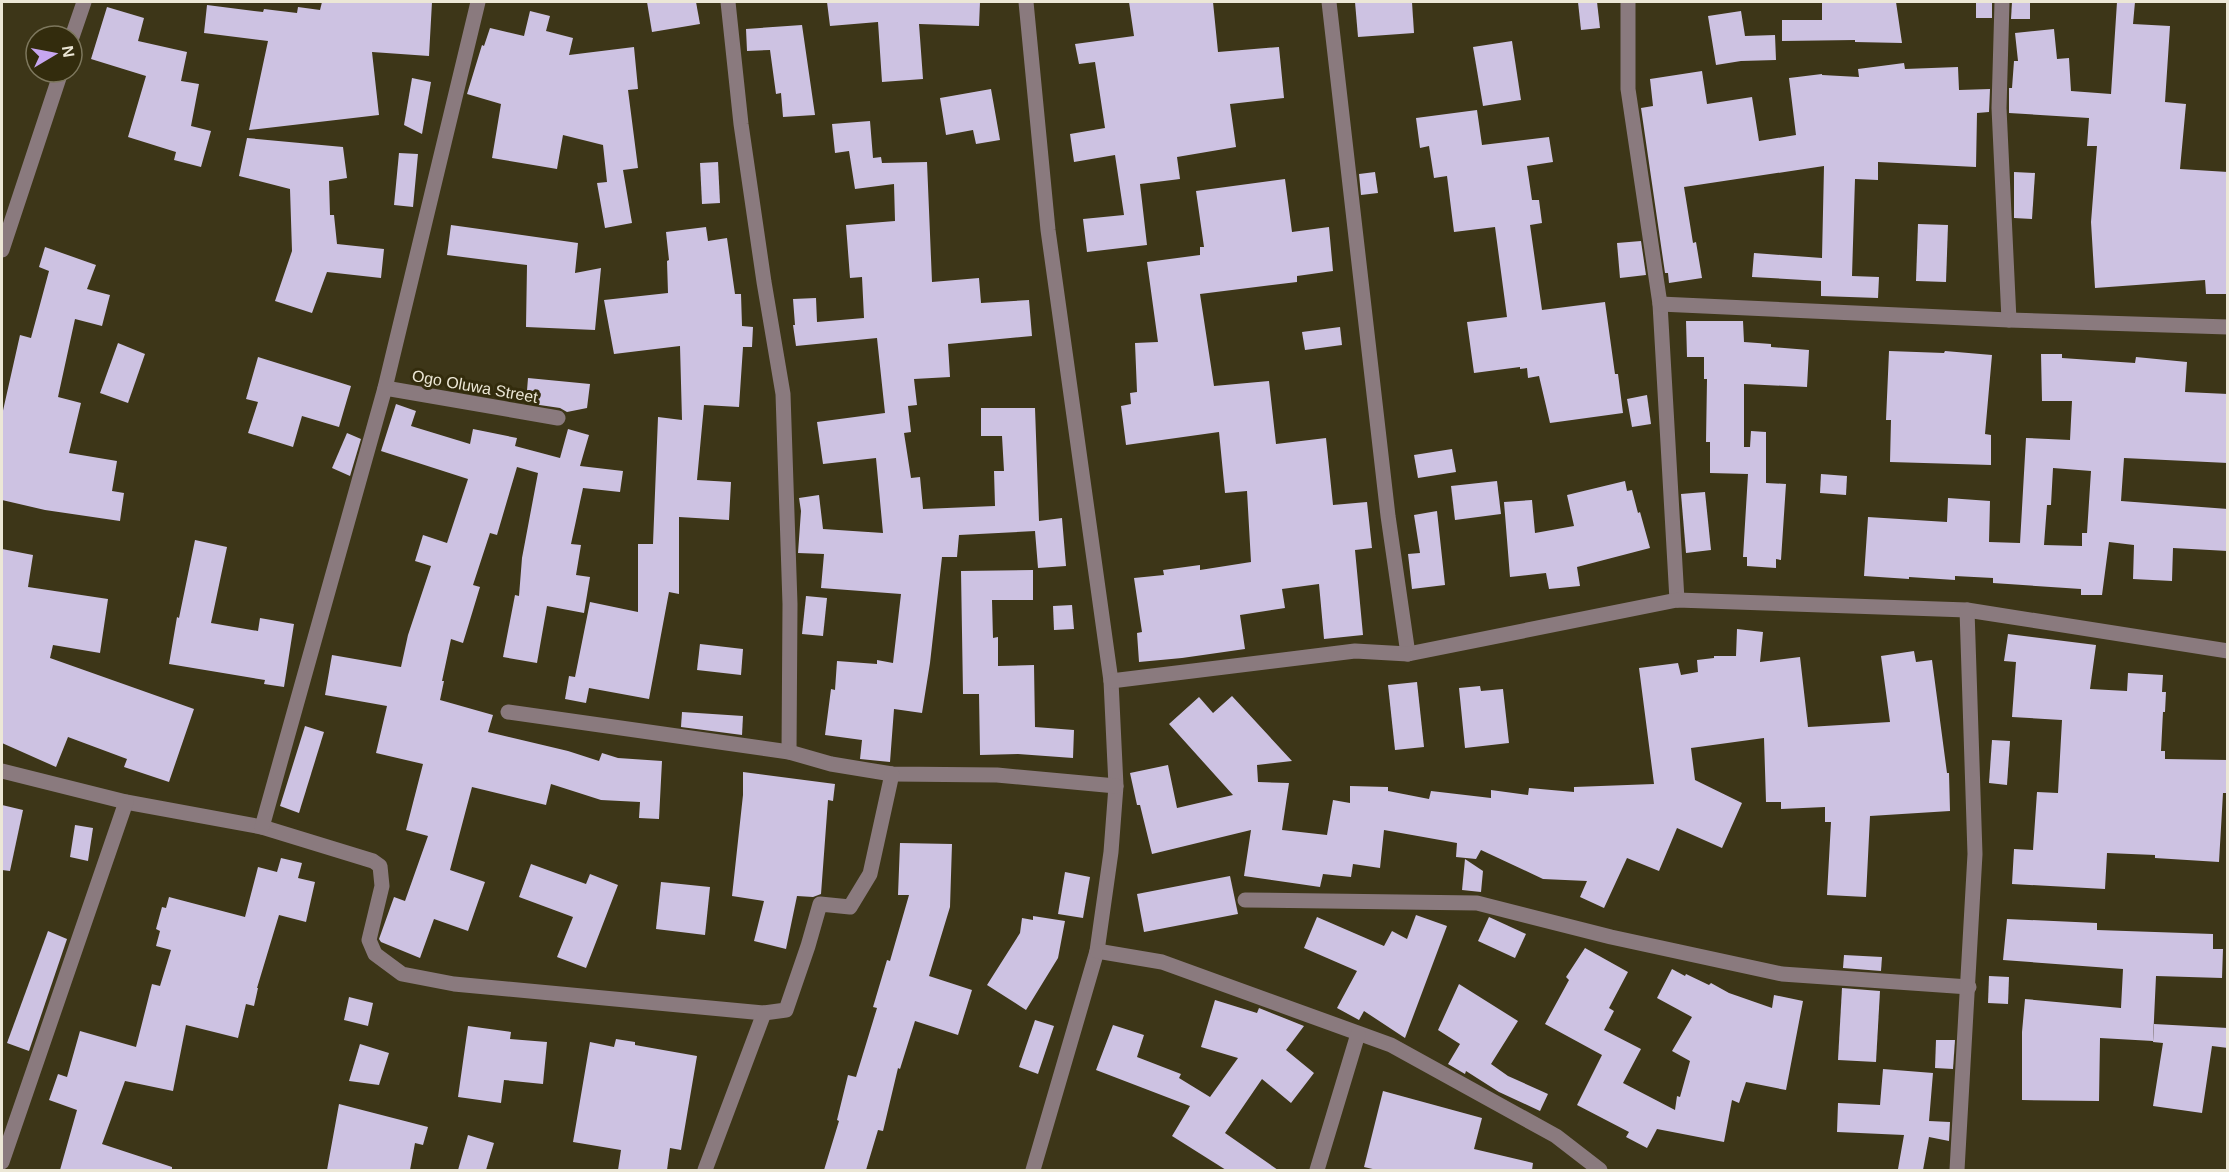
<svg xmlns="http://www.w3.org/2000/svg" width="2229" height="1172" font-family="Arial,sans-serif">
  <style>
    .building { fill: #cdc2e2; fill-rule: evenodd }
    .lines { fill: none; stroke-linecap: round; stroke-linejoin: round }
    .minor { stroke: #8a7a7e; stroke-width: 15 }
    .labels { text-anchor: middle; stroke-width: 6; stroke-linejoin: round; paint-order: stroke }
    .street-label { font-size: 16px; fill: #ece7d6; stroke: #332c0d }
  </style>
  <rect width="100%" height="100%" fill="#3d3618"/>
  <g class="building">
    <polygon points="322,2 432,2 429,56 372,52 379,115 249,130 268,41 204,33 207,5 263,12 264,9 297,13 298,7 320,10"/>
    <polygon points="647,2 696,2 700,24 652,32"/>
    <polygon points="827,2 980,2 979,26 919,24 923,79 882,82 878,22 830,26"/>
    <polygon points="1129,2 1213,2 1218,52 1279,47 1284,98 1230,104 1236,147 1177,157 1180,179 1140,184 1147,245 1087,252 1083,219 1124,215 1115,155 1074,162 1070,134 1105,128 1095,62 1079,64 1075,44 1134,36"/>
    <polygon points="1355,2 1412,2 1414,33 1358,37"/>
    <polygon points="1578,2 1597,2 1600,28 1581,30"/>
    <polygon points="1822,2 1896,2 1902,43 1855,42 1855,40 1782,41 1782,20 1822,20"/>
    <rect x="1976" y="2" width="16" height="16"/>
    <polygon points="2012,2 2030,2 2030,19 2011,19"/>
    <polygon points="2117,2 2135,2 2133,24 2170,26 2165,102 2186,104 2180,169 2228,172 2228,294 2206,294 2205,280 2095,288 2091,222 2097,146 2087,146 2089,118 2009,113 2009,88 2012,88 2014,61 2018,61 2015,33 2054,29 2057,59 2069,58 2071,91 2111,94"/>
    <polygon points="107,7 144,18 138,41 187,52 181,81 199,84 191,126 211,131 201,167 174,160 176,152 128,137 146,76 91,59"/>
    <polygon points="530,11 550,16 546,31 573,38 569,55 634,47 638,89 628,90 638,168 623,170 632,223 605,228 597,183 607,182 603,145 563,135 557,169 492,158 501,104 467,94 482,45 484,46 490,28 524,36"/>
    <polygon points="1741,11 1745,36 1775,35 1776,60 1741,61 1716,65 1708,16"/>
    <polygon points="802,25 815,115 783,117 781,93 776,94 770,50 747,51 746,29"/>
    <polygon points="1512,41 1521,100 1483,106 1473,47"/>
    <polygon points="1904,63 1905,69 1958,67 1959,90 1990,89 1989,112 1977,113 1976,167 1878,162 1878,180 1855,179 1852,276 1879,277 1878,298 1821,296 1821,281 1752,277 1754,253 1822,258 1824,166 1684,187 1693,243 1696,242 1702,278 1669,283 1668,273 1665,273 1641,108 1653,106 1650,79 1702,71 1707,104 1752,97 1759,141 1796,135 1789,78 1822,74 1822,75 1859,77 1858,69"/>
    <polygon points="412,78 431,82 422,134 404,125"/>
    <polygon points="991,89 1000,140 976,144 973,130 946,135 940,98"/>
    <polygon points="1477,110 1482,145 1549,137 1553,162 1527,166 1532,200 1539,200 1542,223 1530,225 1542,310 1605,302 1615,374 1618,374 1623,413 1550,423 1539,376 1528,378 1527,368 1520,369 1520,367 1474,373 1467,322 1507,317 1495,227 1454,232 1447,176 1434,178 1429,146 1420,148 1416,118"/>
    <polygon points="870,121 873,158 881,157 882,163 927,162 932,282 979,278 981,303 1029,300 1032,336 948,344 950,377 914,379 917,405 908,406 911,432 904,433 911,478 920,477 923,509 995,506 994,471 1004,471 1002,436 981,436 981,408 1035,408 1039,521 1062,518 1066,566 1038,568 1035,531 959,535 957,557 942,557 930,663 922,713 894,709 890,762 860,759 862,740 825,735 831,689 835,690 837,661 877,664 877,660 893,663 901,594 821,588 824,554 798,553 801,511 799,498 819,495 823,529 883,533 876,458 823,464 817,422 885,413 877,338 796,346 793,325 795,325 793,299 816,298 817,322 864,318 862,277 850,278 846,225 895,221 894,184 855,189 849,151 835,153 832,124"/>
    <polygon points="247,138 343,147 347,178 329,181 330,215 334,215 337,244 384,249 381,278 327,272 312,313 275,301 292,251 290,189 239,176"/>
    <polygon points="399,153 418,154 413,207 394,205"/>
    <polygon points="718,162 720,203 702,204 700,163"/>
    <polygon points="1375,172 1378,193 1361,195 1359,174"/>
    <polygon points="2014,172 2035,173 2032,219 2014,218"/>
    <polygon points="1285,179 1292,232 1329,227 1333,271 1297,276 1297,282 1200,294 1214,386 1269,381 1276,444 1326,438 1333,505 1367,502 1372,548 1355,550 1363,635 1324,639 1319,584 1282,589 1285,608 1240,615 1245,649 1182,658 1139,662 1137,633 1142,632 1134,578 1164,575 1163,570 1200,565 1200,570 1251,562 1247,491 1225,493 1219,432 1126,445 1121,406 1131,404 1130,393 1137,392 1135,343 1158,342 1147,262 1200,255 1200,247 1204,247 1196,191"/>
    <polygon points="1918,224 1948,225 1946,282 1916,281"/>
    <polygon points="451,225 578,243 575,273 601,268 595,330 526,327 527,265 447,255"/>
    <polygon points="706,227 708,241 727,238 735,294 741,294 742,326 753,327 752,347 743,347 739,407 704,405 697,480 731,482 729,520 679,517 679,594 669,592 649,699 589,688 586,703 565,699 569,676 575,677 590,602 638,612 638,544 653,544 658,417 682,420 680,346 614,354 604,300 668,293 667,261 669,260 666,232"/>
    <polygon points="1641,241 1646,275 1620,278 1617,243"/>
    <polygon points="45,247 96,265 87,289 110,295 102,326 75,319 58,397 81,403 69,453 117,461 112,491 124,493 120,521 45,510 2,500 2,415 20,335 31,338 49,271 39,267"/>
    <polygon points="1686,321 1743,321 1744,342 1771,344 1771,347 1809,350 1807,387 1744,384 1744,447 1750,447 1751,431 1766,432 1766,483 1786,484 1781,560 1776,559 1776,568 1747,566 1747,557 1743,557 1748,474 1710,473 1710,442 1706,442 1707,379 1704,379 1704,357 1687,357"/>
    <polygon points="1340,327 1342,345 1305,350 1302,332"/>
    <polygon points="118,343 145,354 128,403 100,393"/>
    <polygon points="1889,351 1944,353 1945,351 1992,355 1985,434 1991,435 1991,465 1890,462 1891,420 1886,420"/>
    <path d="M 2041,354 L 2062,354 L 2062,358 L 2135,363 L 2136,357 L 2187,362 L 2185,392 L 2228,394 L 2228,463 L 2124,458 L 2121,501 L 2228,509 L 2228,551 L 2173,548 L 2172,581 L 2133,579 L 2134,545 L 2109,542 L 2102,595 L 2081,595 L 2081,589 L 1993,583 L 1993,578 L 1955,576 L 1955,580 L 1909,577 L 1909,579 L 1864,576 L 1868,517 L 1947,522 L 1948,498 L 1990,501 L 1989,542 L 2020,543 L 2026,438 L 2070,440 L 2072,401 L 2042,401 ZM 2053,468 L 2091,471 L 2087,533 L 2082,533 L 2082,546 L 2044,545 L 2047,505 L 2051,505 Z"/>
    <polygon points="258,357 351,386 339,427 302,416 293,447 248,433 258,402 246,399"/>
    <polygon points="528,378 590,384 587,408 567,412 560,408 526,403"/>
    <polygon points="1647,395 1651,424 1632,427 1627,399"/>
    <polygon points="396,404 416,411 411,426 470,444 473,429 517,438 515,446 560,458 568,429 589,435 580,466 623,471 620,492 583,488 571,544 581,545 576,575 590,577 584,613 547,606 537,663 503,657 515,595 519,596 522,558 538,473 517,467 497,535 490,533 473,585 480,587 463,643 451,639 442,681 444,681 440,700 493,715 488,732 568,751 599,761 602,753 618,758 662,761 659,819 639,818 640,802 601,800 551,784 546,805 472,787 450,870 485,882 468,931 434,919 420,958 381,942 379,939 394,897 405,901 428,836 406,830 423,764 376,753 387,706 325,695 332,655 401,667 408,635 431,566 415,561 423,535 447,543 468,479 381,451"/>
    <polygon points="347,433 361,439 350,476 332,468"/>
    <polygon points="1452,449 1456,472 1418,478 1414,455"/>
    <polygon points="1821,474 1847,476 1846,495 1820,493"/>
    <polygon points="1497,481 1501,514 1455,520 1451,486"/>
    <polygon points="1625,481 1627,491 1632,490 1638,513 1640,512 1650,548 1577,567 1580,586 1549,589 1546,573 1510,577 1504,502 1532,500 1535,533 1574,526 1567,495"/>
    <polygon points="1705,492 1711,550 1686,553 1681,494"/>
    <polygon points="1437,511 1445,585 1412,589 1408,554 1420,553 1414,515"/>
    <polygon points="195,540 227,547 211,623 258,631 260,618 294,624 284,687 264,684 265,680 169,664 177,617 179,618"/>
    <polygon points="2,549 33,555 28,587 108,599 100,653 53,645 50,658 194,709 169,782 124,767 127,759 68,737 56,767 2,743"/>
    <polygon points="1033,570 1033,600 992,600 993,638 998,637 998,666 1034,665 1035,727 1074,730 1073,758 1018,754 980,755 979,694 963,694 961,571"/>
    <polygon points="806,596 827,598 823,636 802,634"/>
    <polygon points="1072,605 1074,629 1054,630 1053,606"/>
    <polygon points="1737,629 1763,632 1760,662 1800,657 1808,727 1890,722 1881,656 1914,651 1916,662 1932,660 1947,773 1949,773 1950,811 1870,816 1866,897 1827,895 1831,822 1825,822 1825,807 1781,809 1781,802 1766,802 1764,738 1691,748 1695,780 1742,803 1722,848 1677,828 1659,871 1627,858 1604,908 1580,897 1587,881 1543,879 1481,850 1476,859 1456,857 1457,843 1384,830 1380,868 1353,864 1351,877 1323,874 1320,887 1244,876 1251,830 1152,854 1140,805 1137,805 1130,773 1168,765 1177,808 1233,795 1169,724 1199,697 1213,713 1232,696 1292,761 1257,765 1258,782 1289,783 1282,830 1327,835 1333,800 1350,803 1350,786 1388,787 1388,791 1429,799 1431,791 1491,798 1491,790 1528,795 1529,788 1574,792 1574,787 1654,784 1639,668 1678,663 1681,675 1698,672 1697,660 1714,658 1714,656 1736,656"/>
    <polygon points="2008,634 2096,645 2090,689 2127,691 2128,673 2163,675 2162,692 2166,692 2165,712 2163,712 2161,751 2165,751 2165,759 2228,760 2228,793 2223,793 2219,862 2155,858 2155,855 2107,853 2105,889 2012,884 2014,849 2033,850 2037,792 2058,793 2062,720 2012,717 2016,662 2004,661"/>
    <polygon points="700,644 743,649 741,675 697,670"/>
    <polygon points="1417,682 1424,747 1395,750 1388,685"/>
    <polygon points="1480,686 1481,691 1503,689 1509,743 1465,748 1459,688"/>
    <polygon points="682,712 743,716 742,735 681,727"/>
    <polygon points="305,726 324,732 299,813 280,806"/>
    <polygon points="1992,740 2010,741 2007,785 1989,783"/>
    <polygon points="743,772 835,784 833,801 828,800 821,894 813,897 797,896 786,949 754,941 764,901 732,896 743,795"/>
    <polygon points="2,805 23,810 10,871 2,870"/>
    <polygon points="75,825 93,828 88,861 70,857"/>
    <polygon points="900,843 952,844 950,907 929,976 972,990 958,1035 915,1021 900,1069 898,1068 883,1131 878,1130 866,1170 824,1170 839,1121 837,1120 848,1075 856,1077 877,1008 873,1007 887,960 890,961 909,895 898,895"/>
    <polygon points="281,858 302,863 298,878 315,882 306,922 279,915 257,988 258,988 254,1006 246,1004 238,1038 186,1025 173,1091 125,1081 102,1144 172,1167 172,1170 60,1170 77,1110 49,1100 58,1074 67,1077 80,1031 136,1047 152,984 160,986 171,950 156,946 160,931 156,929 162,907 166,908 169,897 245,917 258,867 277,872"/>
    <polygon points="1465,859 1483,871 1481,892 1462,890"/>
    <polygon points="531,864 586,884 590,874 618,885 586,968 557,957 573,917 519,897"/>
    <polygon points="1065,872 1090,877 1083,918 1058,914"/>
    <polygon points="1230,876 1238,914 1144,932 1137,894"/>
    <polygon points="661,882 710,887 705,935 656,929"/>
    <polygon points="1416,915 1447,926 1405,1038 1364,1011 1359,1020 1337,1008 1357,971 1304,948 1317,917 1384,946 1392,931 1407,939"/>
    <polygon points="1033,916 1065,921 1058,958 1026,1010 987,985 1020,933 1022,918 1033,920"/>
    <polygon points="1489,917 1526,934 1515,958 1478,941"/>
    <polygon points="2007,919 2097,923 2097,930 2213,934 2213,949 2223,949 2222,978 2156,976 2153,1041 2100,1038 2099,1101 2022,1100 2022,1032 2025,999 2121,1008 2123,969 2003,960"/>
    <polygon points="48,931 67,939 29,1051 7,1043"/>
    <polygon points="1585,948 1628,972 1609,1008 1614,1011 1604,1030 1641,1049 1623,1083 1675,1110 1677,1096 1680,1097 1690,1061 1672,1051 1692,1017 1657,998 1672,969 1685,976 1686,974 1709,985 1711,983 1729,993 1772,1008 1774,995 1803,1001 1786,1090 1746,1082 1739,1103 1732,1100 1724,1142 1657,1129 1647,1148 1626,1137 1629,1132 1577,1105 1602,1055 1545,1024 1569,980 1566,977"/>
    <polygon points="1844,955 1882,957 1881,971 1843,968"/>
    <polygon points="1989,976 2009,977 2008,1004 1988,1003"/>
    <polygon points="1459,984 1518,1021 1491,1064 1508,1076 1548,1094 1540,1111 1499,1092 1466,1071 1465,1074 1448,1064 1460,1044 1438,1030"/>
    <polygon points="1842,988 1880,991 1876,1062 1838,1060"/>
    <polygon points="349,997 373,1003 368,1026 344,1020"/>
    <polygon points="1215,1000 1257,1013 1259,1008 1304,1026 1286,1050 1314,1073 1291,1103 1262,1079 1225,1133 1278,1170 1226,1170 1172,1136 1190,1106 1096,1070 1113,1025 1144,1035 1137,1057 1181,1074 1179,1078 1210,1097 1238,1058 1201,1047"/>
    <polygon points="1035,1020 1054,1026 1038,1074 1019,1067"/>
    <polygon points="2154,1024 2228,1028 2228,1048 2212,1046 2202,1113 2153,1106 2163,1043 2153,1042"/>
    <polygon points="468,1026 511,1032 510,1039 547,1042 543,1084 504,1080 501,1103 458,1097"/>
    <polygon points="616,1039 635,1042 635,1045 697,1056 681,1150 670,1148 667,1170 618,1170 621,1150 573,1142 590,1042 614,1047"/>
    <polygon points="1936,1040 1955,1040 1953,1069 1935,1068"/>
    <polygon points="360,1044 389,1053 379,1085 349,1081"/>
    <polygon points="1883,1069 1933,1073 1929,1121 1950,1122 1949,1141 1929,1137 1923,1170 1898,1169 1904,1135 1837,1132 1838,1103 1880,1105"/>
    <polygon points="1383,1091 1482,1118 1474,1149 1533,1163 1532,1170 1377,1170 1364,1167"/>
    <polygon points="339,1104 428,1127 423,1145 415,1143 410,1170 327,1170"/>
    <polygon points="468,1135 494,1143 486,1170 458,1170"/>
  </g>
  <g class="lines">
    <g class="minor">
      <polyline points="728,2 741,124 764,282 783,394 790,604 789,752"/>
      <polyline points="1026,2 1048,230 1111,681 1116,786 1111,852 1097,951 1033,1170"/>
      <polyline points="1329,2 1388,516 1408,654"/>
      <polyline points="1628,2 1628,89 1660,304 1677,600"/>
      <polyline points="2002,2 1999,108 2009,320"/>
      <polyline points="72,37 84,2"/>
      <polyline points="2,250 61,72"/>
      <polyline points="1660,304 2009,320 2228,327"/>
      <polyline points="385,388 558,418"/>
      <polyline points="1111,681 1355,651 1408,654 1677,600 1967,610 2228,651"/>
      <polyline points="508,712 789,752 831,764 892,774 997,775 1116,786"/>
      <polyline points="2,771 126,802 262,827 373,861 380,866 382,886 369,940 375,954 402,974 454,984 764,1013 786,1010 808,946 820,904 850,907 870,874 892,774"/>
      <polyline points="262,827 385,388 478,2"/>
      <polyline points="1245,900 1477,903 1611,937 1782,974 1969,987"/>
      <polyline points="1097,951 1162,962 1391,1045 1556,1136 1600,1170"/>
      <polyline points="2,1162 126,802"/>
      <polyline points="705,1170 764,1013"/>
      <polyline points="1317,1170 1358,1034"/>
      <polyline points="1957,1170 1975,854 1967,610"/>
    </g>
  </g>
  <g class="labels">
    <g class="street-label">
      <text transform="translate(475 386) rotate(10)" y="6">Ogo Oluwa Street</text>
    </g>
  </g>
  <rect width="2229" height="1172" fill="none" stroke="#ece7d6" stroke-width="6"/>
  <g transform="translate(54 54) rotate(80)"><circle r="28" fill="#332c0d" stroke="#7d775d" stroke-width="1.5"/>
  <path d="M0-4.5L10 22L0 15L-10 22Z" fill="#c7a6f0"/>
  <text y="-9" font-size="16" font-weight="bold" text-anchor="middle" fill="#ece7d6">N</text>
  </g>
</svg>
